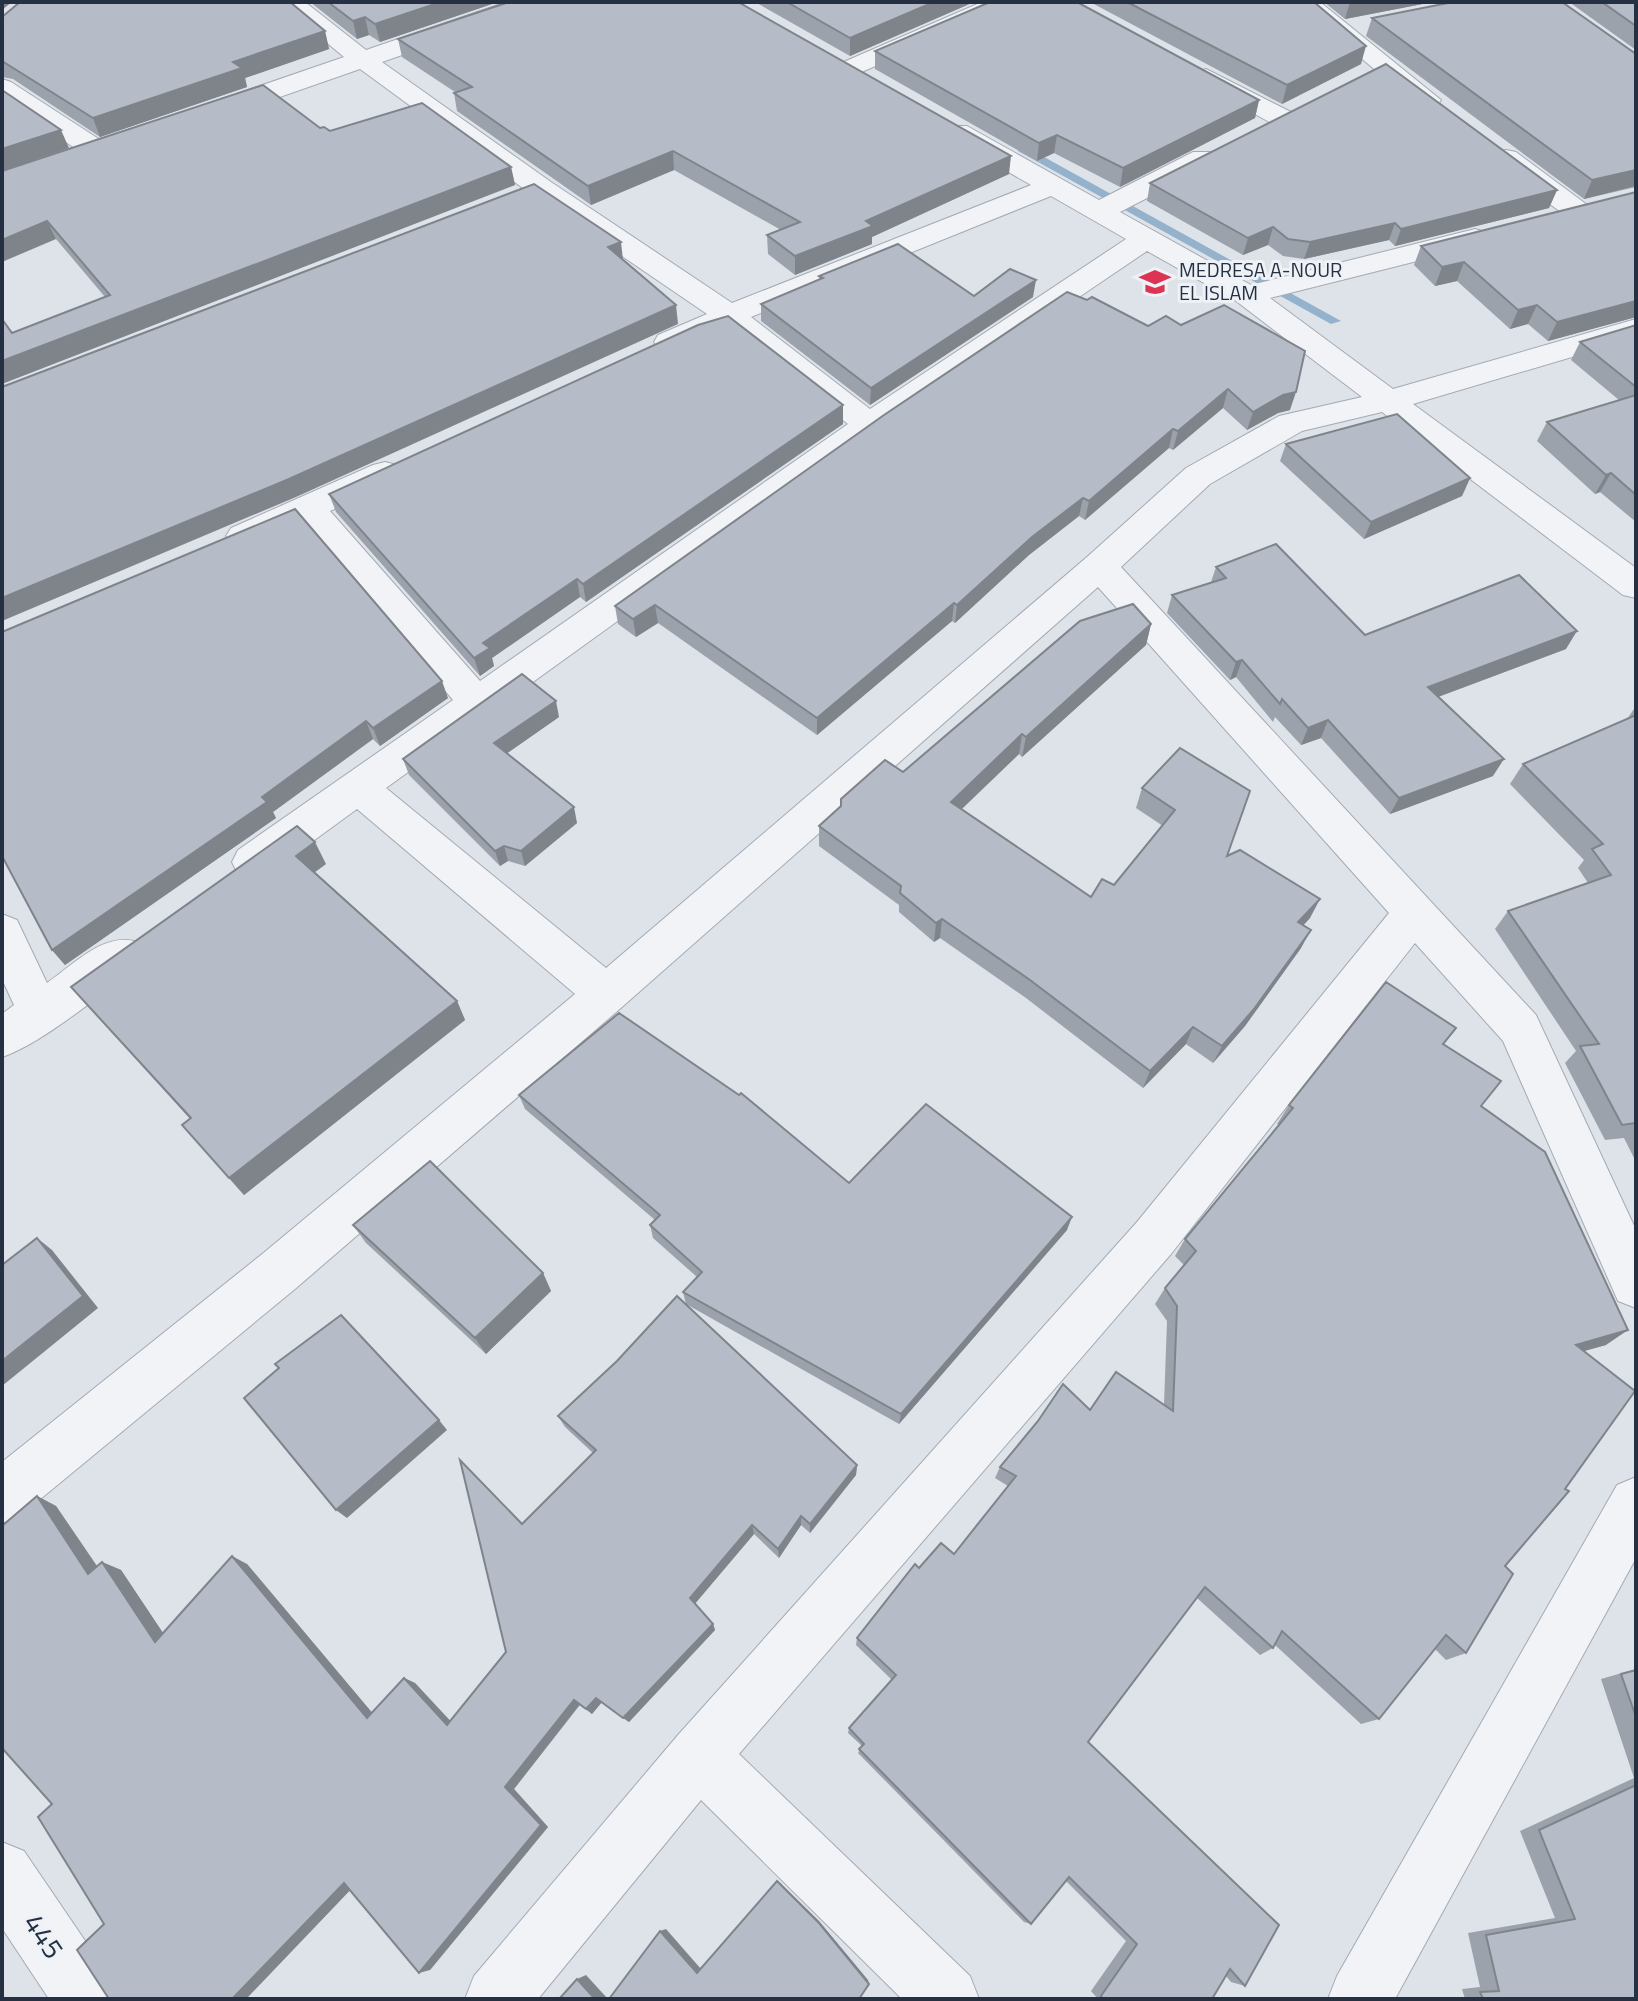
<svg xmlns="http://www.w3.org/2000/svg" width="1638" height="2001" font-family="'Titillium Web',sans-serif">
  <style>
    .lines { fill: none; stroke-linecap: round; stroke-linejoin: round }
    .stream { fill: #95b2cd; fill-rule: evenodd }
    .street-casing { stroke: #a3aab4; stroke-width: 2 }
    .street { fill: #f1f3f7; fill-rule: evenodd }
    .wall { fill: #9ca2ab }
    .shaded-wall { fill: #7f848b }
    .building { fill: #b5bcc7; stroke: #7f848b; stroke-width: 2 }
    .labels { text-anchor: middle; stroke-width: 6; stroke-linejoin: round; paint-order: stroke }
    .far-poi-label { font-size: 20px; fill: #253142; stroke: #eef2f7; text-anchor: start }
    .near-street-label { font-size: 28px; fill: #253142; stroke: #eef2f7 }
  </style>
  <rect width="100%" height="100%" fill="#dee3e9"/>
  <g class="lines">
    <polygon class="stream" points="1018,147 1026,147 1341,321 1331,324 1018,151"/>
    <g class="street-casing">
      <g id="street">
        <path d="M 278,2 L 305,2 L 366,50 L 507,2 L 543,2 L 540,7 L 382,62 L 551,182 L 732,303 L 1031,185 L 949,138 L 945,132 L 949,126 L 967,126 L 1099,200 L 1193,152 L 1213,152 L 1217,158 L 1213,164 L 1120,212 L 1251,285 L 1475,229 L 1485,232 L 1489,238 L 1485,244 L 1270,298 L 1393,389 L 1636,319 L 1636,338 L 1413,404 L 1636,568 L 1636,598 L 1623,595 L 1382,412 L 1302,431 L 1210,484 L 1121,567 L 1536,1015 L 1636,1230 L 1636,1308 L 1618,1301 L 1503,1041 L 1415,943 L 1171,1254 L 739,1754 L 970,1976 L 979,1999 L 902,1999 L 701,1800 L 538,1999 L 465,1999 L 474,1976 L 678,1735 L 1137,1222 L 1389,913 L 1098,587 L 622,1007 L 295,1289 L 21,1515 L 2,1523 L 2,1462 L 261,1255 L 575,994 L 357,809 L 268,874 L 253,878 L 238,874 L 232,862 L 238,850 L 453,700 L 303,523 L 255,544 L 243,548 L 231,544 L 226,536 L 231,528 L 373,465 L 385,462 L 397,465 L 402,473 L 397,481 L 330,511 L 480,681 L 848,424 L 726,328 C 705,337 681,354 658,349 L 654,342 L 658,335 L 707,314 L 531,194 L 360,69 L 225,116 L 207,116 L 203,110 L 207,104 L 344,57 ZM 1051,196 L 1126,239 L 870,409 L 751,317 ZM 1147,251 L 1236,301 L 1362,397 L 1279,416 L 1186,468 L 1087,557 L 606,968 L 386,788 L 881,431 Z"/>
        <polygon points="982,2 1014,2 1011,7 857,74 839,74 835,69 839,64"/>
        <polygon points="1293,2 1320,2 1441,100 1437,106 1419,106"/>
        <polygon points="1206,69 1291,112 1295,118 1291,124 1273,124 1197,82 1193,77 1197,72"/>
        <polygon points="2,79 11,82 108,145 112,151 108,157 88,157 2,99"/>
        <polygon points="1506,150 1516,152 1590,207 1594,213 1590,219 1580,222 1570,219 1496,164 1492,158 1496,152"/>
        <path d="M 2,914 L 17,920 L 47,983 C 73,965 105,931 137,942 L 144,955 L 137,968 C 99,995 43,1043 2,1057 L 2,1014 L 14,1005 L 2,979 Z"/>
        <polygon points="1636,1477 1636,1558 1395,1999 1328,1999 1337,1976 1617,1485"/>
        <polygon points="2,1842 24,1851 109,1976 118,1999 49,1999 2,1928"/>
      </g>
    </g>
    <use href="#street" class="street"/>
  </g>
  <g class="wall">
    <polygon points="310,2 498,2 380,42 369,35 357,39"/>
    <polygon points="755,2 974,2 850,56"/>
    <polygon points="1090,2 1314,2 1361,64 1282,104"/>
    <polygon points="1324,2 1433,2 1345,19"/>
    <polygon points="1569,2 1636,2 1636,50"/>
    <polygon points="2,17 325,31 329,49 245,78 247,87 100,137 13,79 2,77"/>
    <polygon points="1372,18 1636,54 1636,187 1584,199 1366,36"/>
    <polygon points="398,39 1009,174 872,237 872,244 795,275 768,254 767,235 781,230 674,170 591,205 457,111 454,93 455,92 402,57"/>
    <polygon points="875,51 1259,100 1255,118 1120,187 1054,153 1037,161 875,69"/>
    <polygon points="320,128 511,167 515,185 12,333 105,297 56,239 2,171"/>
    <polygon points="1150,183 1557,190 1549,208 1395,246 1389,240 1304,259 1283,256 1268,245 1243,255 1147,201"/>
    <polygon points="1636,192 1636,317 1548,341 1528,324 1510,329 1457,281 1435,286 1414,265 1421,246"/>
    <polygon points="819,276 974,296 1033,297 870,405 761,321 761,304 819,279"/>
    <polygon points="1067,292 1290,410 1278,413 1247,430 1223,408 1173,450 1169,448 1085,520 1079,516 1029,555 955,623 952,621 817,735 658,623 636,637 618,624 615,606"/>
    <polygon points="1636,325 1636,522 1600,492 1595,494 1537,441 1547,422 1619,400 1571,360 1580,342"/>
    <polygon points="843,405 843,424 586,602 580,597 492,658 494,666 480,676 336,512 329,494"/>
    <polygon points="1286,444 1470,478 1462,496 1364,539 1280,461"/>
    <polygon points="1216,567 1365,635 1566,649 1438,697 1493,776 1390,814 1321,738 1301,745 1275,717 1273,722 1236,677 1230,680 1167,613 1172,595 1211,582"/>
    <polygon points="1151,624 1146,645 1022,757 1019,754 962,809 1091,897 1114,885 1163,826 1136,808 1142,788 1180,748 1227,856 1310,918 1303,925 1301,948 1245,1026 1213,1063 1186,1044 1143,1088 1026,998 940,938 934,942 899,912 899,905 819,846 819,826 840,807 841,799 903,772"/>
    <polygon points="2,632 448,698 380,746 373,739 273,812 276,818 65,965 52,950"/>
    <polygon points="1636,708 1636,1162 1624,1138 1605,1140 1565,1063 1576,1051 1495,929 1508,911 1588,883 1578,868 1584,860 1510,784 1523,764 1627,719 1634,709"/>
    <polygon points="559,717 507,753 577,823 525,866 508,861 500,866 409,775 403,759"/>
    <polygon points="326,864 315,872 457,1001 465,1020 244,1195 182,1125 190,1119 71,987"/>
    <polygon points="1444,1044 1481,1106 1606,1345 1584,1351 1505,1566 1466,1653 1446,1660 1435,1649 1379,1719 1361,1724 1275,1645 1273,1648 1260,1655 1197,1598 1088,1742 1245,1986 1231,1982 1226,1976 1212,1999 1098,1999 1091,1991 1126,1941 1066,1881 1031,1924 1024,1922 858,1753 862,1746 848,1733 849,1728 892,1680 856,1645 857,1638 919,1568 954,1554 1008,1486 995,1478 1000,1467 1090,1410 1164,1405 1167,1321 1155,1304 1165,1288 1184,1265 1175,1256 1185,1239 1279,1125 1277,1124 1289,1105"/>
    <polygon points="519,1095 849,1183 1067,1230 899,1424 686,1304 683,1292 697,1277 653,1238 650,1225 655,1220 525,1109"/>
    <polygon points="353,1225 543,1273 551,1291 486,1354 366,1243"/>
    <polygon points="558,1416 857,1465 856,1475 810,1533 801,1525 779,1558 754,1534 695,1603 713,1624 715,1630 629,1722 602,1702 592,1714 580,1705 514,1789 548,1827 430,1970 350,1890 246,1999 109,1999 104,1924 52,1804 37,1496 56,1506 97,1566 102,1562 121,1570 163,1633 247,1564 372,1713 404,1678 415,1683 450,1721 506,1652 522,1524 593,1453 565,1427"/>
    <polygon points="1636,1669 1636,1999 1465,1999 1462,1989 1480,1987 1468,1933 1555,1918 1520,1831 1634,1778 1601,1679"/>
  </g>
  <g class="shaded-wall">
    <polygon points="2,2 12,2 2,10"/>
    <polygon points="441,2 498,2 380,42 375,24"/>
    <polygon points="934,2 974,2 850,56 850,38"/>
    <polygon points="1350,2 1433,2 1345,19"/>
    <polygon points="365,17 369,35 357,39 353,21"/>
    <polygon points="325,31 329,49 245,78 247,87 100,137 93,118 233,62"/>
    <polygon points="1366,46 1361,64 1282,104 1287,85"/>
    <polygon points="1259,100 1255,118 1120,187 1123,168"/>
    <polygon points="61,130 69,148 2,171 2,149"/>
    <polygon points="1057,135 1054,153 1037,161 1039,143"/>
    <polygon points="673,151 674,170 591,205 588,186"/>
    <polygon points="1011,156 1009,174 872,237 872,244 795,275 795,256 866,221"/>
    <polygon points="511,167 515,185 2,384 2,361"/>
    <polygon points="1636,170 1635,186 1584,199 1592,180"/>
    <polygon points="1557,190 1549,208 1395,246 1401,229"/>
    <polygon points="47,221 56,239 2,262 2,240"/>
    <polygon points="1395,223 1389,240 1304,259 1310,242"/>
    <polygon points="1273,227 1268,245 1243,255 1248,238"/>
    <polygon points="621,242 623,260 608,247"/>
    <polygon points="1464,262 1457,281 1435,286 1442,267"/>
    <polygon points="1036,280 1033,297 870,405 871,388"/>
    <polygon points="1636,301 1636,317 1548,341 1557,322"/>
    <polygon points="676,305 678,324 296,497 2,621 2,598"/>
    <polygon points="1537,305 1528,324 1510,329 1518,310"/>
    <polygon points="1228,389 1223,408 1173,450 1178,431"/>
    <polygon points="1296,392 1290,410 1278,413 1247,430 1253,412 1283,395"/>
    <polygon points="843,405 843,424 586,602 583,584"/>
    <polygon points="1173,429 1169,448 1085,520 1089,501"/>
    <polygon points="1611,473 1600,492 1595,494 1606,475"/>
    <polygon points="1470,478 1462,496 1364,539 1371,522"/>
    <polygon points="1083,498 1079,516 1029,555 955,623 957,605 1032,537"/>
    <polygon points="577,579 580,597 492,658 494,666 480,676 474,658 483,643"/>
    <polygon points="954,603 952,621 817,735 817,718"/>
    <polygon points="655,605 658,623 636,637 633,619"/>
    <polygon points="1151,624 1146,645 1022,757 1026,737"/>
    <polygon points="1577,631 1566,649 1419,704 1428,687"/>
    <polygon points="1242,660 1236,677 1230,680 1236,662"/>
    <polygon points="442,681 448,698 380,746 373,728"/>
    <polygon points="556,701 559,717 499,759 494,743"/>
    <polygon points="1328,720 1321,738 1301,745 1308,728"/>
    <polygon points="366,721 373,739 273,812 276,818 65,965 52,950"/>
    <polygon points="1022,734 1019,754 949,821 951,802"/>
    <polygon points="1504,759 1493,776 1390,814 1399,798"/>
    <polygon points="574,807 577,823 525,866 521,851"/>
    <polygon points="315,842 326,864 308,877 296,856"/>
    <polygon points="504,846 508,861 500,866 495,851"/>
    <polygon points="1320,899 1310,918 1289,941 1298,922"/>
    <polygon points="942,919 940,938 934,942 936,923"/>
    <polygon points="1311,930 1301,948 1245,1026 1213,1063 1222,1046"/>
    <polygon points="457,1001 465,1020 244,1195 229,1178"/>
    <polygon points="1193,1027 1186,1044 1143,1088 1150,1071"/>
    <polygon points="1072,1217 1067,1230 899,1424 901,1414"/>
    <polygon points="37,1238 52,1250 98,1308 2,1386 2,1361"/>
    <polygon points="543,1273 551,1291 486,1354 475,1338"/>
    <polygon points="1628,1330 1606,1345 1555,1359 1576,1345"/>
    <polygon points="439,1420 447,1430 347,1518 336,1510"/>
    <polygon points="857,1465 856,1475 810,1533 810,1524"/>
    <polygon points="37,1496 56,1506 107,1581 88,1574"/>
    <polygon points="801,1516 801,1525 779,1558 778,1549"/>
    <polygon points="752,1525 754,1534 694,1605 690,1598"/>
    <polygon points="232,1556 247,1564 380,1722 367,1718"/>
    <polygon points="102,1562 121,1570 173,1648 155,1642"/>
    <polygon points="713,1624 715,1630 629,1722 623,1718"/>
    <polygon points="404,1678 415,1683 457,1728 447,1725"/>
    <polygon points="596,1698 602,1702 592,1714 586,1709"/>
    <polygon points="574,1700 580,1704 514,1789 548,1827 430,1970 419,1973 505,1787"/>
    <polygon points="777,1881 778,1881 819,1921 868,1980 869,1984"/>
    <polygon points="344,1883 357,1883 246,1999 232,1999"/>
    <polygon points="666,1929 701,1969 697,1973 660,1931"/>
    <polygon points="586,1975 608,1999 595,1999 577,1979"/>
  </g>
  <g class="building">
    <polygon points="20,2 290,2 325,31 233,62 242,68 93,118 2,61 2,17"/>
    <polygon points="328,2 441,2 375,24 365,17 353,21"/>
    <polygon points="509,2 738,2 1011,156 866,221 873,226 795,256 767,235 800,222 673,151 588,186 454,93 472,87 398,39"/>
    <polygon points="787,2 934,2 850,38"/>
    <polygon points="990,2 1077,2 1259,100 1123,168 1057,135 1039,143 875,51"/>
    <polygon points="1127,2 1314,2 1366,46 1287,85"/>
    <polygon points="1453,2 1562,2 1636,54 1636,170 1592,180 1372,18"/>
    <polygon points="1602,2 1636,2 1636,26"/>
    <polygon points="1386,64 1557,190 1401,229 1395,223 1310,242 1288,239 1273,227 1248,238 1150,183"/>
    <polygon points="263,85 320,128 324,127 330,131 422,103 511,167 2,361 2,319 12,333 110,295 47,221 2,240 2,171"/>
    <polygon points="2,90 61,130 2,149"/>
    <polygon points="534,184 621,242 608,247 676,305 289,479 2,598 2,387"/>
    <polygon points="1636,192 1636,301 1557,322 1537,305 1518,310 1464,262 1442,267 1421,246"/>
    <polygon points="898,244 974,296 1010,269 1036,280 871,388 761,304 823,278 819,276"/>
    <polygon points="1067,292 1087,300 1092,297 1148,326 1166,316 1181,325 1224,305 1305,351 1296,392 1283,395 1253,412 1228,389 1178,431 1173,429 1089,501 1083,498 1032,537 957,605 954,603 817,718 655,605 633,619 615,606 884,415"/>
    <polygon points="728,316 843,405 583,584 577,579 483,643 490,648 474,658 329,494 698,325"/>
    <polygon points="1636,325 1636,387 1580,342"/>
    <polygon points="1636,395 1636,495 1611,473 1606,475 1547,422"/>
    <polygon points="1397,414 1470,478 1371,522 1286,444"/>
    <polygon points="295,509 442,681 373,728 366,721 262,797 267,802 52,950 2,856 2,632"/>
    <polygon points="1276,544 1365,635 1519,575 1577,631 1428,687 1504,759 1399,798 1328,720 1308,728 1282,699 1280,704 1242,660 1236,662 1172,595 1226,578 1216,567"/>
    <polygon points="1133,604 1151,624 1026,737 1022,734 951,802 1091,897 1102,879 1114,885 1175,810 1142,788 1180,748 1250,791 1227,856 1240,850 1320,899 1298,922 1311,930 1254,1009 1222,1046 1193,1027 1150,1071 1030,980 942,919 936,923 900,893 901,886 819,826 841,806 841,799 885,760 903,772 1080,621"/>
    <polygon points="522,674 556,701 494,743 574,807 521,851 504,846 495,851 403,759"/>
    <polygon points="1636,715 1636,1123 1622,1125 1580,1046 1599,1044 1508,911 1611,875 1592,849 1603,844 1523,764"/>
    <polygon points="297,826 315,842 296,856 457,1001 229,1178 182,1125 191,1118 71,987"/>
    <polygon points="1386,982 1456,1028 1443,1044 1501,1081 1481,1106 1545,1152 1628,1330 1576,1345 1635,1391 1565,1489 1569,1491 1505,1566 1513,1574 1466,1653 1446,1635 1379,1719 1282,1631 1273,1648 1205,1587 1088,1742 1279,1925 1245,1986 1230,1969 1212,1999 1103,1999 1101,1996 1137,1944 1069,1877 1031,1924 859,1749 864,1744 849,1728 896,1675 857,1638 915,1564 919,1568 941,1543 954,1554 1016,1476 1000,1467 1038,1421 1063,1384 1090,1410 1116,1372 1173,1411 1177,1306 1165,1288 1196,1251 1185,1239 1293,1108 1289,1105"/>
    <polygon points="619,1013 739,1095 741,1093 849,1183 926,1104 1072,1217 901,1414 683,1292 702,1272 650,1225 660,1215 519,1095"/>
    <polygon points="430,1161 543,1273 475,1338 353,1225"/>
    <polygon points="37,1238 83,1296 2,1361 2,1265"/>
    <polygon points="677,1296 857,1465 810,1524 801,1516 778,1549 752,1525 690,1598 713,1624 623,1718 596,1698 586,1709 574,1700 505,1787 541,1825 419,1973 344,1883 232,1999 109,1999 77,1950 104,1924 38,1817 52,1804 2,1748 2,1526 37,1496 88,1574 102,1562 155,1642 232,1556 367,1718 404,1678 447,1725 506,1652 460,1460 522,1524 596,1450 558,1416 617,1361"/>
    <polygon points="341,1315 439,1420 336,1510 244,1398 279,1368 275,1364"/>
    <polygon points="1636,1670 1636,1717 1621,1674"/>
    <polygon points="1636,1785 1636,1999 1483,1999 1480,1992 1499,1991 1486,1935 1575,1919 1539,1830"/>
    <polygon points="777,1881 819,1923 869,1984 859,1999 609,1999 660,1931 697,1973"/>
    <polygon points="577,1979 595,1999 559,1999"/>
  </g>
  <defs>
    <g id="school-bare" transform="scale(2.4)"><path d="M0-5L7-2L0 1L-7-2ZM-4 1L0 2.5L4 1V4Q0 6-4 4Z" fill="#dc3553" stroke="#eef2f7" stroke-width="2.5" paint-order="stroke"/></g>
  </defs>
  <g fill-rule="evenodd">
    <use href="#school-bare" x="1155" y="282"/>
  </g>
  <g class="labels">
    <g class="far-poi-label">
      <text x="1179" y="277">MEDRESA A-NOUR<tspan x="1179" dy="23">EL ISLAM</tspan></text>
    </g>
    <g class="near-street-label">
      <text transform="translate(44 1936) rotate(56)" y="10">445</text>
    </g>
  </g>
  <rect width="1638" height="2001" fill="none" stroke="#253142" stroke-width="8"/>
</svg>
